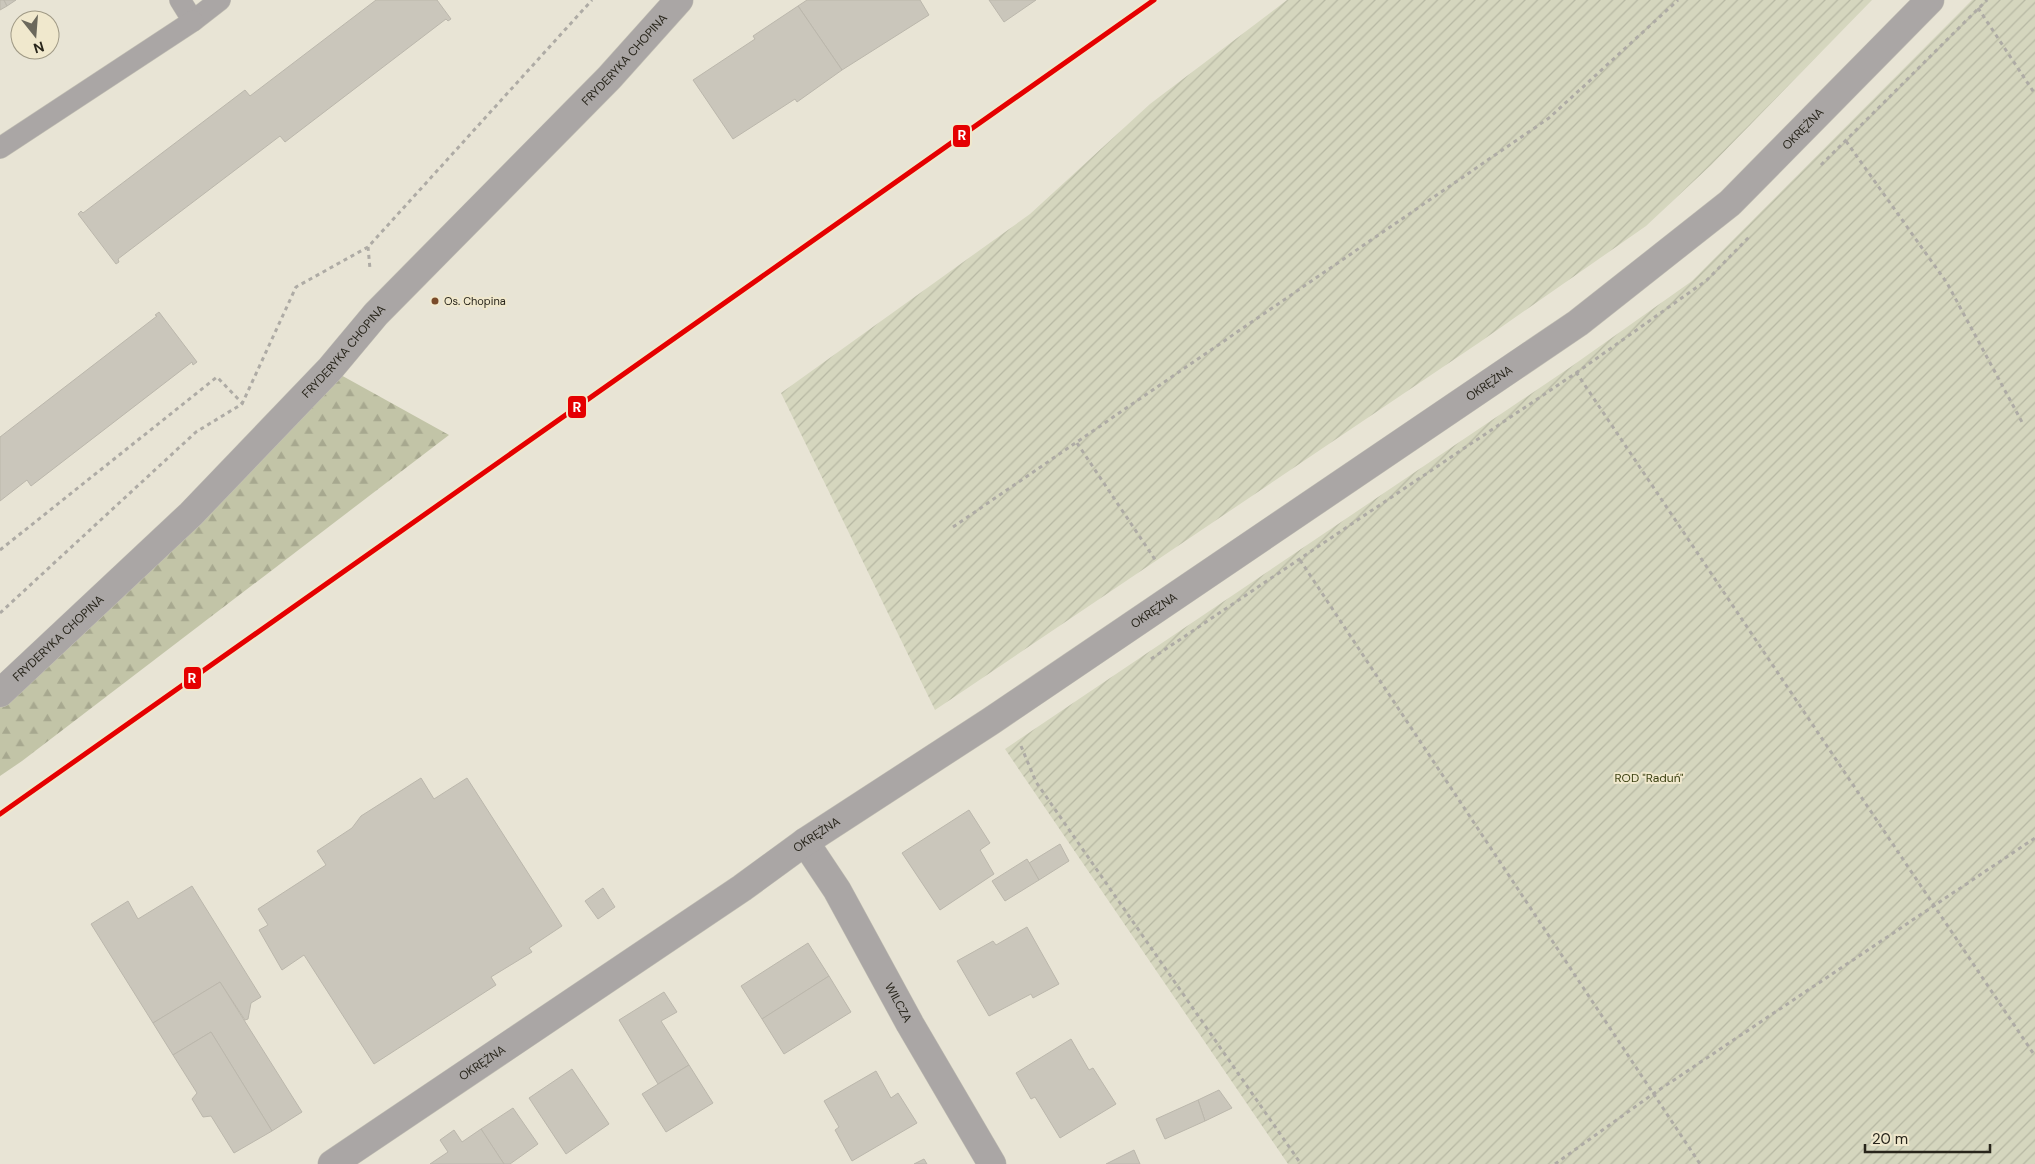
<svg xmlns="http://www.w3.org/2000/svg" width="2035" height="1164" font-family="'DM Sans',sans-serif">
  <style>
    .forest { fill: url(#forest-firs) }
    .garden { fill: url(#garden-furrows) }
    .building { fill: #cac6bb; stroke: #bbb7ac }
    .lines { fill: none; stroke-linecap: round; stroke-linejoin: round }
    .service-casing { stroke: #c4c1b5; stroke-width: 22 }
    .minor-casing { stroke: #c4c1b5; stroke-width: 29 }
    .path { stroke: #aeaba5; stroke-width: 3; stroke-dasharray: 4 4; stroke-linecap: butt }
    .service { stroke: #aaa6a5; stroke-width: 21 }
    .minor { stroke: #aaa6a5; stroke-width: 28 }
    .rail-1-casing { stroke: #f0e8cd; stroke-width: 9 }
    .rail-1 { stroke: #e50000; stroke-width: 5 }
    .bus-dot { fill: #7a4b2a; stroke: #f0e8cd; stroke-width: 2 }
    .labels { text-anchor: middle; stroke-width: 4; stroke-linejoin: round; paint-order: stroke }
    .bus-label { font-size: 11px; fill: #28251b; stroke: #f0e8cd; text-anchor: start }
    .street-label { font-size: 12px; fill: #28251b; stroke: #f0e8cd }
    .park-label { font-size: 12px; fill: #3b4111; stroke: #f0e8cd }
    .line-badge { stroke: #f0e8cd; stroke-width: 2 }
    .badge-label { font-size: 14px; text-anchor: middle; font-weight: bold; fill: #fff }
  </style>
  <defs>
    <pattern id="forest-firs" width="22" height="20" patternUnits="userSpaceOnUse" patternTransform="scale(1.25)"><rect width="22" height="20" fill="#c2c4a7"/><path d="M5 1l3.5 6h-7zM16 11l3.5 6h-7z" fill="#a7a88f"/></pattern>
    <pattern id="garden-furrows" width="10" height="10" patternUnits="userSpaceOnUse" patternTransform="scale(1.25)"><rect width="10" height="10" fill="#d5d6be"/><path d="M-1 1l2-2M0 10L10 0M9 11l2-2" fill="none" stroke="#b7b8a3"/></pattern>
  </defs>
  <rect width="100%" height="100%" fill="#e8e4d5"/>
  <polygon class="forest" points="330,369 449,435 22,761 0,776 0,678"/>
  <g class="garden">
    <polygon points="1287,0 1872,0 1711,165 1646,226 1480,342 935,710 781,393 1030,214 1150,104"/>
    <polygon points="1972,0 2035,0 2035,1164 1288,1164 1005,749 1572,366 1692,281"/>
  </g>
  <g class="building">
    <polygon points="0,0 4,0 7,6 0,10"/>
    <polygon points="4,0 16,0 7,6"/>
    <polygon points="376,0 437,0 451,19 448,21 446,19 285,142 280,136 118,259 119,262 116,264 78,214 81,211 83,213 245,90 250,96"/>
    <polygon points="807,0 920,0 929,15 842,70 798,6"/>
    <polygon points="989,0 1036,0 1004,22"/>
    <polygon points="798,6 842,70 797,102 795,99 733,139 693,80 755,39 753,36"/>
    <polygon points="159,312 197,362 193,365 192,362 31,486 27,480 0,501 0,437 157,316 155,315"/>
    <polygon points="421,778 434,799 467,778 562,926 529,948 532,952 491,977 496,985 374,1064 304,955 282,970 259,930 268,925 258,909 326,865 317,851 352,828 361,816"/>
    <polygon points="969,810 990,843 980,850 994,874 940,910 902,853"/>
    <polygon points="1060,844 1069,861 1039,880 1029,863"/>
    <polygon points="1027,859 1039,880 1005,901 992,881"/>
    <polygon points="192,886 261,997 251,1003 248,1019 245,1020 220,982 153,1023 91,924 128,901 138,919"/>
    <polygon points="603,888 615,907 598,919 585,901"/>
    <polygon points="1027,927 1059,984 1033,998 1031,994 989,1016 957,961 993,941 996,945"/>
    <polygon points="808,943 829,976 762,1019 741,986"/>
    <polygon points="829,976 851,1012 784,1054 762,1019"/>
    <polygon points="220,982 302,1112 272,1131 211,1032 173,1055 153,1023"/>
    <polygon points="664,992 677,1012 661,1021 689,1065 658,1084 619,1020"/>
    <polygon points="211,1032 272,1131 234,1153 211,1116 203,1117 192,1099 197,1093 173,1055"/>
    <polygon points="1071,1039 1089,1070 1093,1068 1116,1104 1060,1138 1035,1097 1031,1099 1016,1073"/>
    <polygon points="689,1065 713,1103 666,1132 642,1094"/>
    <polygon points="572,1069 609,1124 566,1154 529,1098"/>
    <polygon points="876,1071 891,1098 898,1093 917,1123 852,1161 835,1130 839,1127 824,1101"/>
    <polygon points="1219,1090 1232,1108 1205,1121 1198,1100"/>
    <polygon points="1198,1100 1205,1121 1165,1139 1156,1119"/>
    <polygon points="513,1108 538,1144 510,1164 504,1164 481,1129"/>
    <polygon points="481,1129 504,1164 430,1164 448,1152 440,1140 454,1130 462,1142"/>
    <polygon points="1134,1150 1140,1164 1106,1164"/>
    <polygon points="924,1159 927,1164 914,1164"/>
  </g>
  <g class="lines">
    <g class="service-casing">
      <g id="service">
        <polyline points="180,0 193,21 220,0"/>
        <polyline points="0,148 193,21"/>
      </g>
    </g>
    <g class="minor-casing">
      <g id="minor">
        <path id="s1" d="M 0,693 L 191,514 L 330,369 L 376,314 L 609,78 L 679,0"/>
        <path id="s2" d="M 805,842 L 837,890 L 910,1024 L 992,1164"/>
        <path id="s3" d="M 332,1164 L 742,888 L 805,842 L 991,721 L 1578,323 L 1730,203 L 1930,0"/>
      </g>
    </g>
    <g class="path">
      <polyline points="1978,8 2035,94"/>
      <polyline points="1846,141 1947,283 2023,424"/>
      <polyline points="1821,165 1987,0"/>
      <polyline points="368,247 370,269"/>
      <polyline points="1576,372 2035,1056"/>
      <polyline points="1077,443 1156,561"/>
      <polyline points="953,527 1549,118 1678,0"/>
      <polyline points="0,550 217,377 243,404"/>
      <polyline points="1300,560 1700,1164"/>
      <polyline points="0,613 196,432 242,404 296,287 368,247 592,0"/>
      <polyline points="1151,659 1576,373 1707,280 1751,235"/>
      <polyline points="1021,746 1036,782 1301,1164"/>
      <polyline points="1555,1164 1653,1094 2035,838"/>
    </g>
    <use href="#service" class="service"/>
    <use href="#minor" class="minor"/>
    <g class="rail-1-casing">
      <polyline id="rail-1" points="0,814 1154,0"/>
    </g>
    <use href="#rail-1" class="rail-1"/>
  </g>
  <circle class="bus-dot" cx="435" cy="301" r="4.5"/>
  <g class="labels">
    <g class="bus-label">
      <text x="444" y="305">Os. Chopina</text>
    </g>
    <g class="street-label">
      <text dy="4" stroke="none"><textPath href="#s1" startOffset="890">FRYDERYKA CHOPINA</textPath></text>
      <text dy="4" stroke="none"><textPath href="#s3" startOffset="1801">OKRĘŻNA</textPath></text>
      <text dy="4" stroke="none"><textPath href="#s1" startOffset="485">FRYDERYKA CHOPINA</textPath></text>
      <text dy="4" stroke="none"><textPath href="#s3" startOffset="1396">OKRĘŻNA</textPath></text>
      <text dy="4" stroke="none"><textPath href="#s3" startOffset="991">OKRĘŻNA</textPath></text>
      <text dy="4" stroke="none"><textPath href="#s1" startOffset="80">FRYDERYKA CHOPINA</textPath></text>
      <text dy="4" stroke="none"><textPath href="#s3" startOffset="586">OKRĘŻNA</textPath></text>
      <text dy="4" stroke="none"><textPath href="#s2" startOffset="186">WILCZA</textPath></text>
      <text dy="4" stroke="none"><textPath href="#s3" startOffset="181">OKRĘŻNA</textPath></text>
    </g>
    <g class="park-label">
      <text x="1649" y="782">ROD "Raduń"</text>
    </g>
  </g>
  <g class="line-badge">
    <rect x="952" y="124" width="19" height="24" rx="5" fill="#e50000"/>
    <rect x="567" y="395" width="20" height="24" rx="5" fill="#e50000"/>
    <rect x="183" y="666" width="19" height="24" rx="5" fill="#e50000"/>
  </g>
  <g class="badge-label">
    <text x="962" y="140">R</text>
    <text x="577" y="412">R</text>
    <text x="192" y="683">R</text>
  </g>
  <g transform="translate(35 35) rotate(163)"><circle r="24" fill="#f0e8cd" stroke="#a09a86"/>
  <path d="M0-4L9 19L0 12L-9 19Z" fill="#6b685c"/>
  <text y="-8" font-size="14" font-weight="bold" text-anchor="middle" fill="#28251b">N</text>
  </g>
  <path d="M1865 1144v8h125v-8" fill="none" stroke="#28251b" stroke-width="2.5"/>
  <text x="1872" y="1144" font-size="15" fill="#28251b" stroke="#f0e8cd" stroke-width="4" paint-order="stroke">20 m</text>
</svg>
